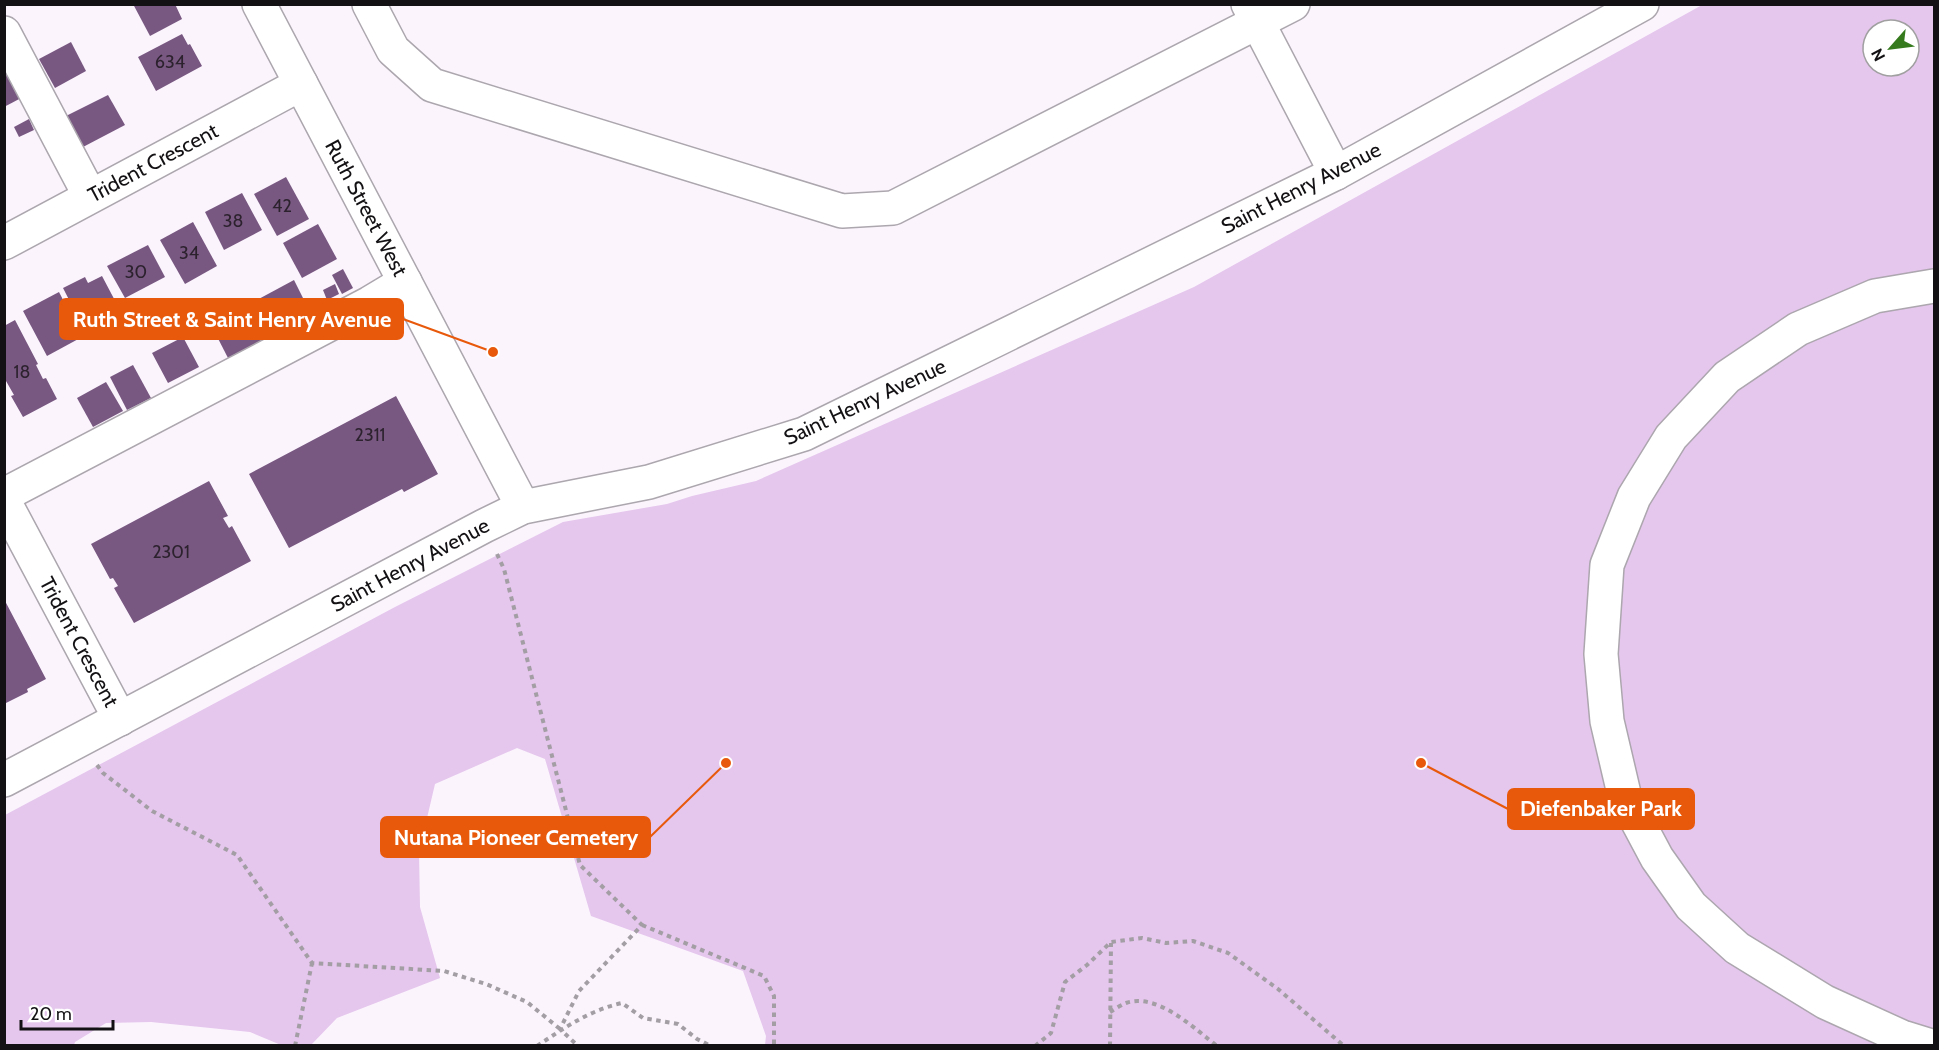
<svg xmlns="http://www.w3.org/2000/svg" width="1939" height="1050" font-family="Cabin,sans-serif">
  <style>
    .green { fill: #e5c6ed; fill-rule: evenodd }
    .building { fill: #785781 }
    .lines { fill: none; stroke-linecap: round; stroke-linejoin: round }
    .minor-casing { stroke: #aca6ae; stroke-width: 36 }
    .path { stroke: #a39ea4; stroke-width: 4; stroke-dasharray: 4.5 4.5; stroke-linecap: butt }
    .minor { stroke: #fff; stroke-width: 33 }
    .labels { text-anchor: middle; stroke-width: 5; stroke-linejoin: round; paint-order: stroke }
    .number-label { font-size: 18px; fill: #2c222e }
    .street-label { font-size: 21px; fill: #131113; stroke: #fff }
    .leader { fill: none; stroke: #e8590c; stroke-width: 2 }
    .callout-dot { fill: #e8590c; stroke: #fff; stroke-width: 2 }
    .callout { fill: #e8590c; stroke: #e8590c; stroke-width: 2 }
    .callout-label { font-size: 22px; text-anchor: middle; font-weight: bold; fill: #fff }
  </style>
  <rect width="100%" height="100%" fill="#fbf4fd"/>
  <path class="green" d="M 1702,5 L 1934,5 L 1934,1045 L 765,1045 L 766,1036 L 743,971 L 591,916 L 545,759 L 517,748 L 435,784 L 419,852 L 420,907 L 440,978 L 337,1018 L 311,1045 L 281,1045 L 250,1032 L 151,1022 L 106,1023 L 75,1042 L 74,1045 L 5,1046 L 5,815 L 395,607 L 563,522 L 667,504 L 692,496 L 756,481 L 1194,287 ZM 1873,30 L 1909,30 L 1909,66 L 1873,66 Z"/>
  <g class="building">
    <polygon points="133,4 175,4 182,19 150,36"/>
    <polygon points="182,34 188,45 190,44 202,66 156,91 138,57"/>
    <polygon points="71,42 86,71 55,88 39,59"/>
    <polygon points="8,70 23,97 4,107 4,72"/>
    <polygon points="108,95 125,125 83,147 66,116"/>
    <polygon points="29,119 34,130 19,137 14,127"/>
    <polygon points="286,177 309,219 277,236 254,194"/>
    <polygon points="242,193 262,230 224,250 205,212"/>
    <polygon points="193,222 217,266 185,284 160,240"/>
    <polygon points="318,224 337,259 302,278 283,243"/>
    <polygon points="148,245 165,277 125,298 107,266"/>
    <polygon points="343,269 353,288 342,294 332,275"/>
    <polygon points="102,276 121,312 85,331 63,288 85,277 88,283"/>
    <polygon points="294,280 311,314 272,335 255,301"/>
    <polygon points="335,284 339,294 327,300 323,290"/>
    <polygon points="59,292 82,337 47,356 23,311"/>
    <polygon points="242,302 262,340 228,358 208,319"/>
    <polygon points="15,320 38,364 36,365 43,379 46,378 57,399 23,417 11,396 14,395 6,381 4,382 4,326"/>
    <polygon points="183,337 199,367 168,383 152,353"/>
    <polygon points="133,365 151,398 127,410 110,377"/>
    <polygon points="106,382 123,411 93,427 77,398"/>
    <polygon points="396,396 438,474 404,492 402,489 289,548 249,474"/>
    <polygon points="209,481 228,516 223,518 229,528 232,526 251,561 134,623 114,588 118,586 113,578 110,579 91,544"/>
    <polygon points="4,599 46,679 27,689 28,692 4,704"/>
  </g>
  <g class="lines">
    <g class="minor-casing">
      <g id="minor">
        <polyline points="259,4 523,507"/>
        <polyline points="369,4 393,50 432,85 842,211 893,208 1293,4"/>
        <polyline points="1248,4 1336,173"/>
        <polyline points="4,33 90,196"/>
        <polyline points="4,243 301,84"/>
        <polyline points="4,495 370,303 405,282"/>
        <polyline points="4,501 120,719"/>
        <polyline points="4,780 484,526 523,507 649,482 804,434 1336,173 1642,4"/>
        <polyline points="1931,1046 1902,1037 1825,1002 1737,948 1691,906 1657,858 1625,798 1607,721 1601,654 1607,565 1634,497 1671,437 1727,377 1798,329 1875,296 1934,286"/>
      </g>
    </g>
    <g class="path">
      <polyline points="497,554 504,569 580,865 642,925 579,991 560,1029 578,1046"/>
      <polyline points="97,765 103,773 152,811 237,855 312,963 444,971 486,984 527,1002 560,1029"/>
      <polyline points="642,925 764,976 774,996 774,1046"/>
      <path d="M 1110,1012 C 1115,1009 1121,1005 1126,1003 C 1157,992 1195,1029 1217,1046"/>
      <polyline points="295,1046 312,963"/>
      <path d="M 537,1046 C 564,1028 590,1010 622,1003 L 643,1018 L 678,1024 L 697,1039 L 711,1046"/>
      <polyline points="1035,1046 1051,1033 1065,982 1087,965 1111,942 1142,938 1166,943 1193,941 1228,953 1278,989 1344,1046"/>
      <polyline points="1110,1046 1111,943"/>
    </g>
    <use href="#minor" class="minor"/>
  </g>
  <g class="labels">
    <g class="number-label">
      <text x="170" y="68">634</text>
      <text x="282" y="212">42</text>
      <text x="233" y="227">38</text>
      <text x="189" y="259">34</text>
      <text x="136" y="278">30</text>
      <text x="22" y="378">18</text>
      <text x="370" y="441">2311</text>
      <text x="171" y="558">2301</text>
    </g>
    <g class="street-label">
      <text transform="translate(153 163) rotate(-28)" y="7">Trident Crescent</text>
      <text transform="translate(1301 188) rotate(-27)" y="7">Saint Henry Avenue</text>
      <text transform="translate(366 208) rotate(62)" y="7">Ruth Street West</text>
      <text transform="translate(865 402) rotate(-25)" y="7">Saint Henry Avenue</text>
      <text transform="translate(410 565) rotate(-28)" y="7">Saint Henry Avenue</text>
      <text transform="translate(79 642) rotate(62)" y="7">Trident Crescent</text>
    </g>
  </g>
  <path class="leader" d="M493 352L403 319M1421 763L1508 809M726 763L650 837"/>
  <g class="callout-dot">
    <circle cx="493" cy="352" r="6"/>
    <circle cx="1421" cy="763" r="6"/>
    <circle cx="726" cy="763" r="6"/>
  </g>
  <g class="callout">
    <rect x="60" y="299" width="343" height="40" rx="6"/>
    <rect x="1508" y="789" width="186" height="40" rx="6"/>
    <rect x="381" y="817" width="269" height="40" rx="6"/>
  </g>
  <g class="callout-label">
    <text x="232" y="327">Ruth Street &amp; Saint Henry Avenue</text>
    <text x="1601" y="816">Diefenbaker Park</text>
    <text x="516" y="845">Nutana Pioneer Cemetery</text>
  </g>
  <rect width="1939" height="1050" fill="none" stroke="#131113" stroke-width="12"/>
  <g transform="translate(1891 48) rotate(242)"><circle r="28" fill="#ffffff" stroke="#a1a0a1" stroke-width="1.5"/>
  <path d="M0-4.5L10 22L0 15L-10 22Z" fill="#357b1e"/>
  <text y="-9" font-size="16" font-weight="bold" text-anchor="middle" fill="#131113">N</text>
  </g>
  <path d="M21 1020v9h92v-9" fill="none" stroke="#131113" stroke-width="3"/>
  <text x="30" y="1020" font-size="18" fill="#131113" stroke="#ffffff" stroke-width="4.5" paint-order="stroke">20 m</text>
</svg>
